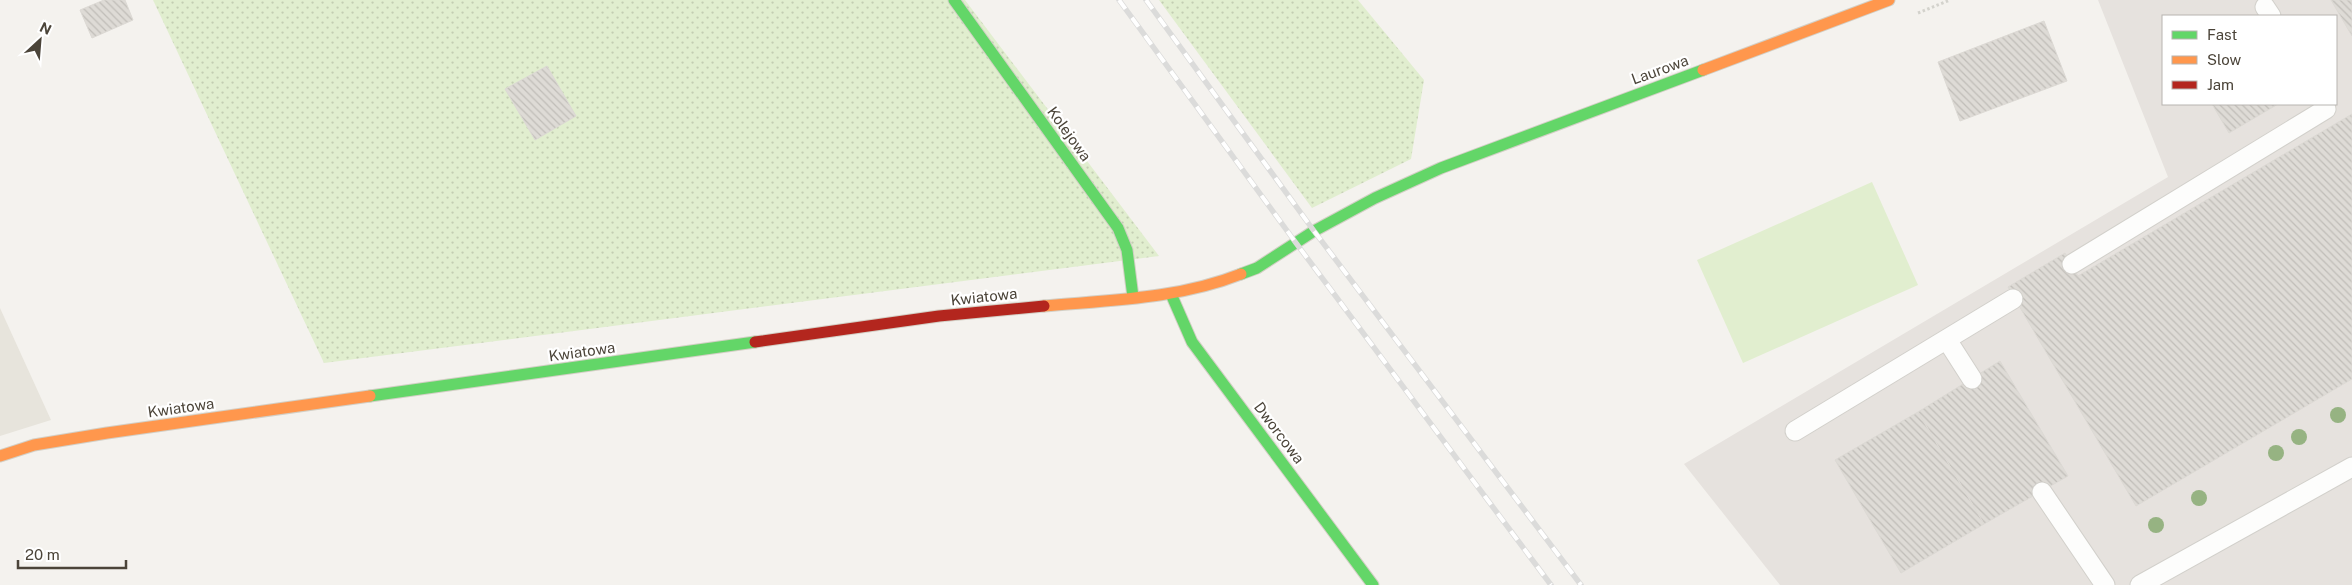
<svg xmlns="http://www.w3.org/2000/svg" width="2352" height="585" font-family="'Public Sans',sans-serif">
  <style>
    .residential { fill: #e7e4dc }
    .industrial { fill: #e6e2de; fill-rule: evenodd }
    .grass { fill: url(#grass-dots) }
    .green { fill: #e1eecf }
    .building { fill: url(#building-back-hatch); stroke: #dcd9d4 }
    .lines { fill: none; stroke-linecap: round; stroke-linejoin: round }
    .lane-casing { stroke: #d2d0cb; stroke-width: 21 }
    .fast-casing { stroke: #d3cfc5; stroke-width: 13 }
    .slow-casing { stroke: #d3cfc5; stroke-width: 13 }
    .jam-casing { stroke: #d3cfc5; stroke-width: 13 }
    .path { stroke: #d3d2cc; stroke-width: 3; stroke-dasharray: 2.5 2.5; stroke-linecap: butt }
    .lane { stroke: #fdfdfc; stroke-width: 19 }
    .fast { stroke: #63d668; stroke-width: 11 }
    .slow { stroke: #ff974d; stroke-width: 11 }
    .jam { stroke: #b3261e; stroke-width: 11 }
    .rail-casing { stroke: #dbdbda; stroke-width: 5.5 }
    .rail { stroke: #fff; stroke-width: 4; stroke-dasharray: 11; stroke-linecap: butt }
    .tree { fill: #96b382 }
    .labels { text-anchor: middle; stroke-width: 4.5; stroke-linejoin: round; paint-order: stroke }
    .street-label { font-size: 15px; fill: #4b4439; stroke: #fff }
  </style>
  <defs>
    <pattern id="grass-dots" width="8" height="8" patternUnits="userSpaceOnUse" patternTransform="scale(1.25)"><rect width="8" height="8" fill="#e1eecf"/><path d="M2 2h.1M6 6h.1" fill="none" stroke="#c3cdb2" stroke-width="1.8" stroke-linecap="round"/></pattern>
    <pattern id="building-back-hatch" width="6" height="6" patternUnits="userSpaceOnUse" patternTransform="scale(1.25)"><rect width="6" height="6" fill="#dedbd6"/><path d="M-1 5l2 2M0 0l6 6M5-1l2 2" fill="none" stroke="#c0bdb8"/></pattern>
  </defs>
  <rect width="100%" height="100%" fill="#f4f2ee"/>
  <polygon class="residential" points="0,308 51,420 0,436"/>
  <path class="industrial" d="M 2098,0 L 2352,0 L 2352,585 L 1780,585 L 1684,464 L 2168,177 ZM 2163,16 L 2336,16 L 2336,104 L 2163,104 Z"/>
  <g class="grass">
    <polygon points="153,0 965,0 1159,256 324,363"/>
    <polygon points="1159,0 1358,0 1424,80 1411,159 1312,208"/>
  </g>
  <polygon class="green" points="1872,182 1918,285 1743,363 1697,260"/>
  <g class="building">
    <polygon points="104,0 125,0 133,20 92,38 80,10"/>
    <polygon points="2331,0 2352,0 2352,36"/>
    <polygon points="2044,21 2067,81 1960,121 1938,62"/>
    <polygon points="547,66 576,116 535,140 505,89"/>
    <polygon points="2212,104 2278,104 2229,133"/>
    <polygon points="2352,114 2352,379 2136,506 2008,287 2065,253 2078,276"/>
    <polygon points="2000,361 2068,476 1984,524 1918,412"/>
    <polygon points="1918,412 1984,524 1901,573 1835,460"/>
  </g>
  <g class="lines">
    <g class="lane-casing">
      <g id="lane">
        <polyline points="2265,7 2271,16"/>
        <polyline points="2072,264 2326,109 2323,104"/>
        <polyline points="1947,340 1972,379"/>
        <polyline points="1795,431 2013,299"/>
        <polyline points="2042,492 2105,585"/>
        <polyline points="2140,585 2352,467"/>
      </g>
    </g>
    <g class="fast-casing">
      <g id="fast">
        <polyline points="954,0 1118,228 1127,250 1133,297"/>
        <polyline points="1241,274 1257,268 1314,231 1375,198 1441,168 1703,70"/>
        <polyline points="1171,294 1192,342 1373,585"/>
        <polyline points="370,396 755,342"/>
      </g>
    </g>
    <g class="slow-casing">
      <g id="slow">
        <polyline points="1703,70 1889,0"/>
        <path d="M 1044,306 C 1110,300 1178,299 1241,274"/>
        <polyline points="0,456 34,445 107,433 370,396"/>
      </g>
    </g>
    <g class="jam-casing">
      <polyline id="jam" points="755,342 939,316 1044,306"/>
    </g>
    <polyline class="path" points="1918,13 1950,0"/>
    <use href="#lane" class="lane"/>
    <use href="#fast" class="fast"/>
    <use href="#slow" class="slow"/>
    <use href="#jam" class="jam"/>
    <g class="rail-casing">
      <g id="rail">
        <polyline points="1119,0 1296,243 1551,585"/>
        <polyline points="1146,0 1314,231 1581,585"/>
      </g>
    </g>
    <use href="#rail" class="rail"/>
  </g>
  <g class="tree">
    <circle cx="2338" cy="415" r="8"/>
    <circle cx="2299" cy="437" r="8"/>
    <circle cx="2276" cy="453" r="8"/>
    <circle cx="2199" cy="498" r="8"/>
    <circle cx="2156" cy="525" r="8"/>
  </g>
  <g class="labels">
    <g class="street-label">
      <text transform="translate(1660 70) rotate(-20)" y="5">Laurowa</text>
      <text transform="translate(1069 134) rotate(54)" y="5">Kolejowa</text>
      <text transform="translate(984 297) rotate(-6)" y="5">Kwiatowa</text>
      <text transform="translate(582 352) rotate(-8)" y="5">Kwiatowa</text>
      <text transform="translate(181 408) rotate(-8)" y="5">Kwiatowa</text>
      <text transform="translate(1279 433) rotate(53)" y="5">Dworcowa</text>
    </g>
  </g>
  <rect x="2162" y="15" width="175" height="90" fill="#ffffff" stroke="#b7b4b0"/>
  <rect x="2172" y="31" width="25" height="8" fill="#63d668" stroke="#b7b4b0"/>
  <text x="2207" y="40" font-size="15" fill="#4b4439">Fast</text>
  <rect x="2172" y="56" width="25" height="8" fill="#ff974d" stroke="#b7b4b0"/>
  <text x="2207" y="65" font-size="15" fill="#4b4439">Slow</text>
  <rect x="2172" y="81" width="25" height="8" fill="#b3261e" stroke="#b7b4b0"/>
  <text x="2207" y="90" font-size="15" fill="#4b4439">Jam</text>
  <g transform="translate(40 40) rotate(26)" stroke="#ffffff" stroke-width="4" paint-order="stroke">
  <path d="M0-4L9 19L0 12L-9 19Z" fill="#4b4439"/>
  <text y="-8" font-size="14" font-weight="bold" text-anchor="middle" fill="#4b4439">N</text>
  </g>
  <path d="M18 560v8h108v-8" fill="none" stroke="#4b4439" stroke-width="2.5"/>
  <text x="25" y="560" font-size="15" fill="#4b4439" stroke="#ffffff" stroke-width="4" paint-order="stroke">20 m</text>
</svg>
